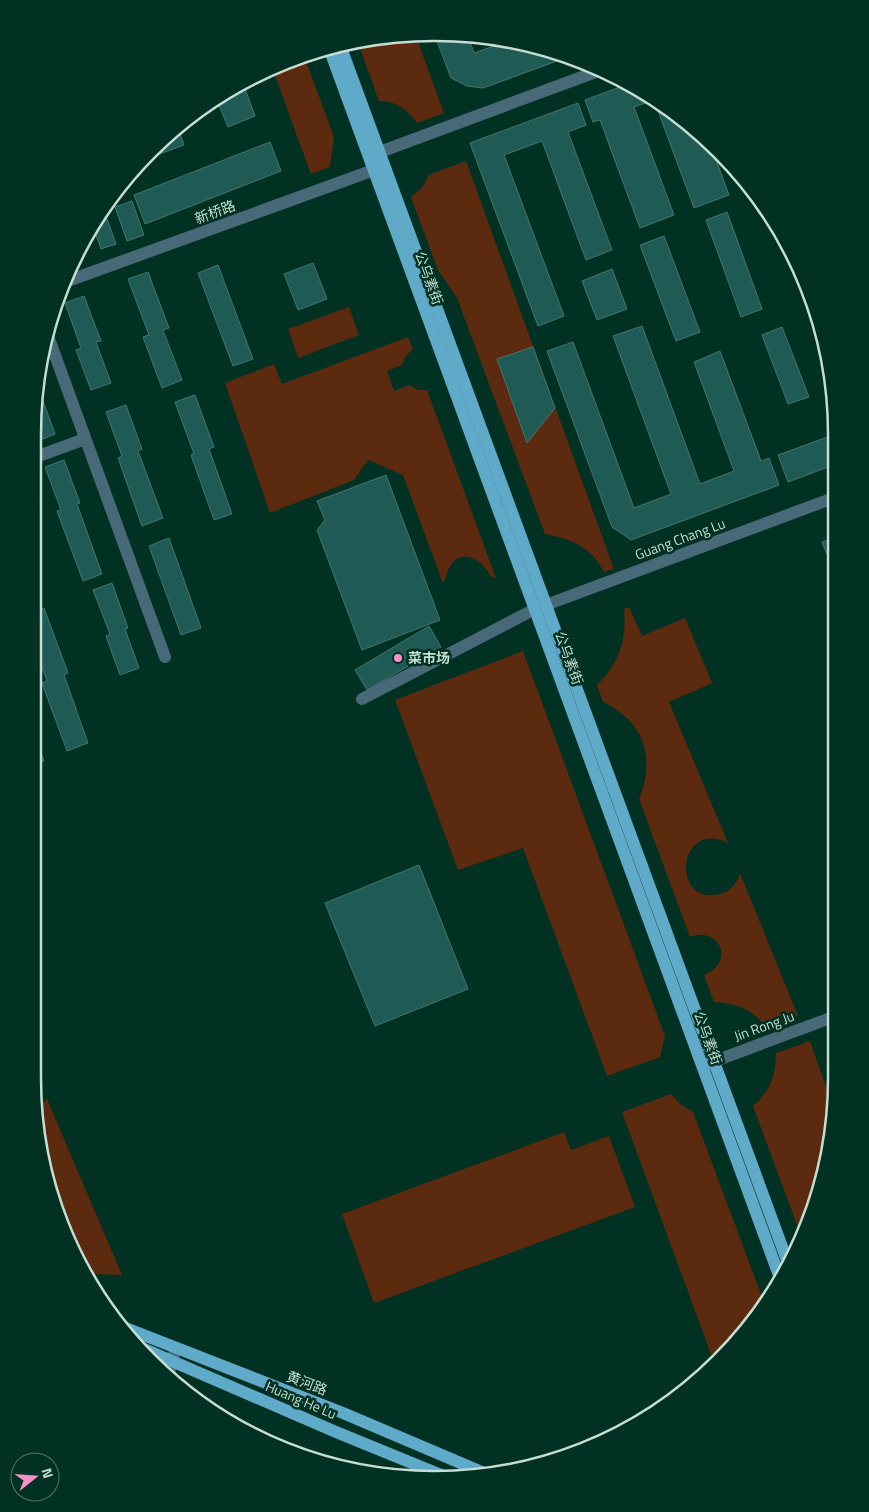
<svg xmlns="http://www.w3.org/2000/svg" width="869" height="1512" font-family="'Titillium Web','Noto Sans SC',sans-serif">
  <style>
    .green { fill: #5b2a0f }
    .building { fill: #1f5a55; stroke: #427771 }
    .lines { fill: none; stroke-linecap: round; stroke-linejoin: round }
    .minor { stroke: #476978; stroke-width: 12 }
    .major { stroke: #60aac9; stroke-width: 12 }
    .poi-dot { fill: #f98fc9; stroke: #003122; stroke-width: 2 }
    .labels { text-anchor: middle; stroke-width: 5; stroke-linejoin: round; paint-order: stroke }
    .street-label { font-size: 14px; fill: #c5ddd2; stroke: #003122 }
    .poi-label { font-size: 14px; font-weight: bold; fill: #c5ddd2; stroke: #003122; text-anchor: start }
    .rim { fill: none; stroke: #c5ddd2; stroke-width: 2.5 }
  </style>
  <rect width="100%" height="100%" fill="#003122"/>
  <g class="green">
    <path d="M 415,34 L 444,113 L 417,123 C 407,109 396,101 379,101 L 357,40 Z"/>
    <polygon points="304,56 334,137 330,167 311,174 272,68 280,63"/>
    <path d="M 466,161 L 614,569 L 604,572 C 591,547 572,539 545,534 L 457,298 L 438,270 L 411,197 L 422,188 L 429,175 Z"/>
    <polygon points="349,307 359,335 298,358 288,329"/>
    <path d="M 408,337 L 413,349 L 405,357 L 402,365 L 387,371 L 394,391 L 410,385 L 418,390 L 427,390 L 496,578 L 491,577 C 484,561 462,546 450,566 C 447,571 446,577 444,582 L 442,581 L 403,475 L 368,460 L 354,480 L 270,513 L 225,383 L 274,364 L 282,384 Z"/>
    <path d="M 629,607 L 642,636 L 685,618 L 712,683 L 669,702 L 728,843 C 678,818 670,906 719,894 C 730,892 737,884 740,873 L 798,1016 L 766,1028 C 754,1009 735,1003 714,1002 L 704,975 C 736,962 719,925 690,937 L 639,799 C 656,758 644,721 603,702 L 597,685 C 619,664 627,639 624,609 Z"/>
    <polygon points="523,651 665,1036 660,1057 607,1076 523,848 458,870 395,700"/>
    <path d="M 810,1041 L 834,1110 L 815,1207 L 801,1236 L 753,1106 C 771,1090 775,1077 776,1053 Z"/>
    <polygon points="671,1094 680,1104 693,1112 765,1305 713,1360 622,1112"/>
    <polygon points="47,1099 122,1275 90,1274 54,1206 38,1108"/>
    <polygon points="564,1132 571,1150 609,1136 635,1207 374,1303 342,1214"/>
  </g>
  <g class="building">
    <polygon points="434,33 468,36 474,53 511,40 568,57 483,88 467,86 451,78"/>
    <polygon points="243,83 255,116 228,127 216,98"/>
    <polygon points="628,84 658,100 710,143 729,195 694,208 654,100 634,107 674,215 640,228 600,120 593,122 585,100"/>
    <polygon points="578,103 586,125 568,132 612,250 586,260 542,141 504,155 564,316 538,326 470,143"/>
    <polygon points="178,128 184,145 157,155 154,147"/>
    <polygon points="270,142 281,171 145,224 134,195"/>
    <polygon points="132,201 144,235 127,241 115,207"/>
    <polygon points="103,208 116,244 101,249 93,226"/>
    <polygon points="727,212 762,309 741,317 706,220"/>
    <polygon points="664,236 700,332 676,341 640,245"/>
    <polygon points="313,263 327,299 298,310 284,274"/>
    <polygon points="218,265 253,359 233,366 198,273"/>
    <polygon points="612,269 627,309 597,320 582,281"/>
    <polygon points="148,272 169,328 163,330 182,380 162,388 143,337 149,335 128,279"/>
    <polygon points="84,296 101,341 96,342 111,383 91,390 76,350 81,348 65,303"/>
    <polygon points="642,326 700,484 734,471 694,362 720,351 761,461 769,458 779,485 631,540 612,527 547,351 573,342 634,508 671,494 613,336"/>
    <polygon points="782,327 809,397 788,404 762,335"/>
    <polygon points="533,347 555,408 527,443 497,359"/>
    <polygon points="38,387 55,434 36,442 33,435 33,408"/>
    <polygon points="195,395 214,447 209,449 232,514 214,520 191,455 194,454 175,402"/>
    <polygon points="126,405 142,449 138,451 163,518 142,526 118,458 122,456 106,412"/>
    <polygon points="836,434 836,464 788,482 778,455"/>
    <polygon points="64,460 80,503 77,504 102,574 83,581 57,511 61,510 45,467"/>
    <polygon points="386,475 440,620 362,650 317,530 325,520 317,501"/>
    <polygon points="836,537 836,566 832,567 822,542"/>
    <polygon points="169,538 201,628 181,635 149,546"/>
    <polygon points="112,583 128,628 125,629 139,668 120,675 106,636 110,634 93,590"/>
    <polygon points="44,608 68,673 64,675 88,743 67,751 42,683 47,681 33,642 33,612"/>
    <polygon points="429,626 441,647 367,690 355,670"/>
    <polygon points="33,732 44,761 33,765"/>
    <polygon points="419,865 468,989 375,1026 325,903"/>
  </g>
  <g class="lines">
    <g class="minor">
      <polyline points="369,156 601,70"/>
      <polyline points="65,282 374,170"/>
      <polyline points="48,336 165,657"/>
      <polyline points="33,458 85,439"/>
      <polyline points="362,699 535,609 836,497"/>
      <polyline points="704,1065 836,1016"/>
      <polyline points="169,1372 175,1351"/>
    </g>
    <g class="major">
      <polyline points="340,45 788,1263"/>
      <polyline points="329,48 780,1278"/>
      <polyline points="118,1325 343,1413 484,1473"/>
      <polyline points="144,1349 336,1432 446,1477"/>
    </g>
  </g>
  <circle class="poi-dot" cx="398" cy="658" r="5"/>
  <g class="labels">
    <g class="street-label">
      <text transform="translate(215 212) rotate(-20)" y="5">新桥路</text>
      <text transform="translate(429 278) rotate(70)" y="5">公乌素街</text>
      <text transform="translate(680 539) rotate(-20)" y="5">Guang Chang Lu</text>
      <text transform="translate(569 658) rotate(70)" y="5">公乌素街</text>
      <text transform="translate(764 1026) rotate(-20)" y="5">Jin Rong Ju</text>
      <text transform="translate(708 1038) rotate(70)" y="5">公乌素街</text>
      <text transform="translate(307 1383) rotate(21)" y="5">黄河路</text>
      <text transform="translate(301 1400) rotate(23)" y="5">Huang He Lu</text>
    </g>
    <g class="poi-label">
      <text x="408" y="663">菜市场</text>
    </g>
  </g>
  <path d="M0 0H869V1512H0ZM434 41H435A393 393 0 0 1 828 434V1078A393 393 0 0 1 435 1471H434A393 393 0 0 1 41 1078V434A393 393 0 0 1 434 41Z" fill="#003122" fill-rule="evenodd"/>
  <path class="rim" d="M434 41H435A393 393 0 0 1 828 434V1078A393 393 0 0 1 435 1471H434A393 393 0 0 1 41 1078V434A393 393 0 0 1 434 41Z"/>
  <g transform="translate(35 1477) rotate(73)"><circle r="24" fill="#003122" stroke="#4f7668"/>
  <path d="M0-4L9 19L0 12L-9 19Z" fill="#f98fc9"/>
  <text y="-8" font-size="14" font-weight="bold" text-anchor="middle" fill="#c5ddd2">N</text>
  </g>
</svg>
